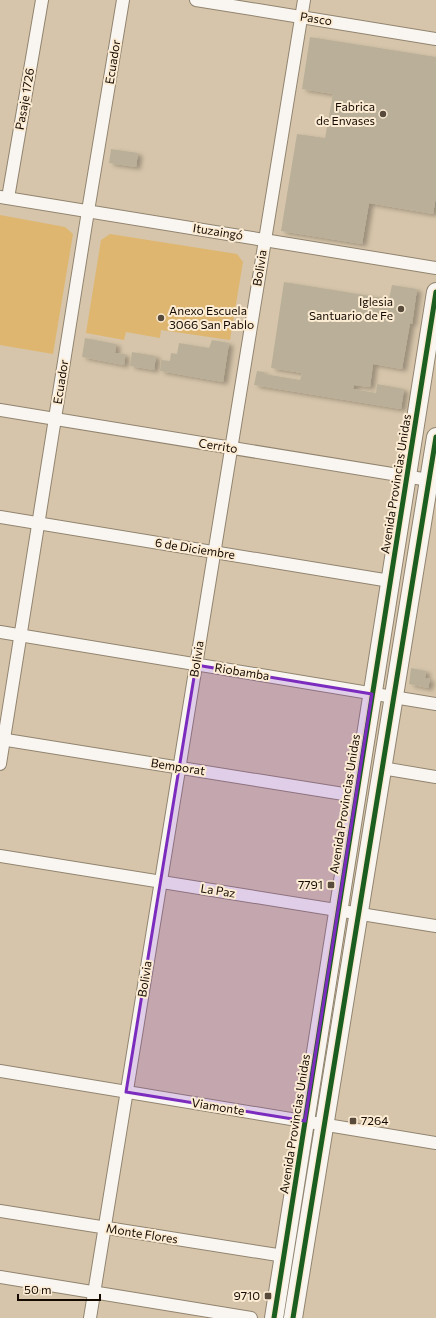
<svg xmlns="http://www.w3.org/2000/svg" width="436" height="1318" font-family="Commissioner,sans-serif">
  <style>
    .green { fill: #deb670 }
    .building { fill: #bab099; filter: url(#shadow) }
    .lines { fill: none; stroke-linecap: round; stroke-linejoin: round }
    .minor-casing { stroke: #91846f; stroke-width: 14 }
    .secondary-casing { stroke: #91846f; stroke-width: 20 }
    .minor { stroke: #f9f6f2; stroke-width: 12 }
    .secondary { stroke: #f9f6f2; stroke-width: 18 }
    .cycleway-casing { stroke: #fcecd4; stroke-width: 8 }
    .cycleway { stroke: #1b5e20; stroke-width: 5 }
    .marked { fill: #7b2cbf; fill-opacity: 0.2; stroke: #7b2cbf; stroke-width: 3; stroke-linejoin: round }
    .poi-dot { fill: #584b3b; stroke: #fcecd4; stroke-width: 1.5 }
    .labels { text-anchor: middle; stroke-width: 4; stroke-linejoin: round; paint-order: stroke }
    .street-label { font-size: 12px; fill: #140a00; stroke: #fcecd4 }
    .poi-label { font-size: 12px; fill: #140a00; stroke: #fcecd4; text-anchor: end }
  </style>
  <defs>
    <filter id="shadow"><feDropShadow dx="4.5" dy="2.5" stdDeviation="2" flood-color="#0004"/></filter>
  </defs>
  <rect width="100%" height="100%" fill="#d6c5aa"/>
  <g class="green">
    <polygon points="0,215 65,227 73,234 53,354 0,345"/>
    <polygon points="110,234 237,254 243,262 230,340 161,330 160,338 126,332 124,340 86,333 101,240"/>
  </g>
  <g class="building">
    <polygon points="310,37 436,57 436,196 433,214 369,203 362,244 281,231 297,134 325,138 333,94 302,89"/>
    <polygon points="111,149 138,153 136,167 109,163"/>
    <polygon points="284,282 389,299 392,285 417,289 412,324 410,323 402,369 373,364 370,387 354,385 353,389 376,393 377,384 404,389 401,409 254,385 257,371 264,372 264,374 300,380 302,373 271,368"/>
    <polygon points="85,338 116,344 115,353 125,354 124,365 82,357"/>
    <polygon points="212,340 229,343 223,382 160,371 161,360 170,361 171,353 177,354 179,343 209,348"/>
    <polygon points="132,352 156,356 154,370 130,366"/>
    <polygon points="411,668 426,671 425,678 430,679 428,688 409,684"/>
  </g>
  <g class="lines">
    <g class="minor-casing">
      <g id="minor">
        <polyline points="196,0 436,39"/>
        <polyline points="0,197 436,268"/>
        <polyline points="8,198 42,0"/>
        <polyline points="0,410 435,481"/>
        <polyline points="0,517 390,581"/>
        <polyline points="0,632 436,704"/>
        <polyline points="0,739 356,796"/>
        <polyline points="0,764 88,211 123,0"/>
        <polyline points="382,768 436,777"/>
        <polyline points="0,856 436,926"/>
        <polyline points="0,1071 436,1143"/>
        <polyline points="0,1211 284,1256"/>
        <polyline points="0,1277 251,1318"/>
        <polyline points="90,1318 304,0"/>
      </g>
    </g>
    <g class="secondary-casing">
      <g id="secondary">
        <polyline points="274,1318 436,292"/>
        <polyline points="293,1318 436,437"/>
      </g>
    </g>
    <use href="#minor" class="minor"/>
    <use href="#secondary" class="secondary"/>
    <g class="cycleway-casing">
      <g id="cycleway">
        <polyline points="274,1318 436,292"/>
        <polyline points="293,1318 436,437"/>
      </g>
    </g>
    <use href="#cycleway" class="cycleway"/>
  </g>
  <path class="marked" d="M 196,665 L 372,694 L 305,1121 L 126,1092 Z"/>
  <g class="poi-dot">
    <circle cx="383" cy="114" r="4"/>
    <circle cx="401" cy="309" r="4"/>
    <circle cx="161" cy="318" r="4"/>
    <rect x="327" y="881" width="8" height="8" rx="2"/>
    <rect x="349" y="1117" width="8" height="8" rx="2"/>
    <rect x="264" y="1292" width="8" height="8" rx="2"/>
  </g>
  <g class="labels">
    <g class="street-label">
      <text transform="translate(316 19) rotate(9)" y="4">Pasco</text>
      <text transform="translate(113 62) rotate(-81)" y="4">Ecuador</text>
      <text transform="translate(25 99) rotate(-80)" y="4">Pasaje 1726</text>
      <text transform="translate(218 232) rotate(9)" y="4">Ituzaingó</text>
      <text transform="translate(260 268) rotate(-81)" y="4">Bolivia</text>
      <text transform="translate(61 382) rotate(-81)" y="4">Ecuador</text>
      <text transform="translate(218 446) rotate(9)" y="4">Cerrito</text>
      <text transform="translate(396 484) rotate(-81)" y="4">Avenida Provincias Unidas</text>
      <text transform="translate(195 549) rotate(9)" y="4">6 de Diciembre</text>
      <text transform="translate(197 659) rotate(-81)" y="4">Bolivia</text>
      <text transform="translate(242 672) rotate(9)" y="4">Riobamba</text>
      <text transform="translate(178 767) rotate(9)" y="4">Bemporat</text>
      <text transform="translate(345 804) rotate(-81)" y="4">Avenida Provincias Unidas</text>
      <text transform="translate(218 891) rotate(9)" y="4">La Paz</text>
      <text transform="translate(145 979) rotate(-81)" y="4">Bolivia</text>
      <text transform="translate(218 1107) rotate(9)" y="4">Viamonte</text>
      <text transform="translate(295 1124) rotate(-81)" y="4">Avenida Provincias Unidas</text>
      <text transform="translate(142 1234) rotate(9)" y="4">Monte Flores</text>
    </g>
    <g class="poi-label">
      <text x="375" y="111">Fabrica<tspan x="375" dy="14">de Envases</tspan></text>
      <text x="393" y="306">Iglesia<tspan x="393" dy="14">Santuario de Fe</tspan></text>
      <text x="169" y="315" text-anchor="start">Anexo Escuela<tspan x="169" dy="14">3066 San Pablo</tspan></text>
      <text x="323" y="889">7791</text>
      <text x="361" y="1125" text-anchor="start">7264</text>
      <text x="260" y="1300">9710</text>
    </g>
  </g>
  <path d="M18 1294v6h82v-6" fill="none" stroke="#140a00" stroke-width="2"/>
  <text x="24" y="1294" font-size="12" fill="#140a00" stroke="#fcecd4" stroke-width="3" paint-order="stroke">50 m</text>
</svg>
